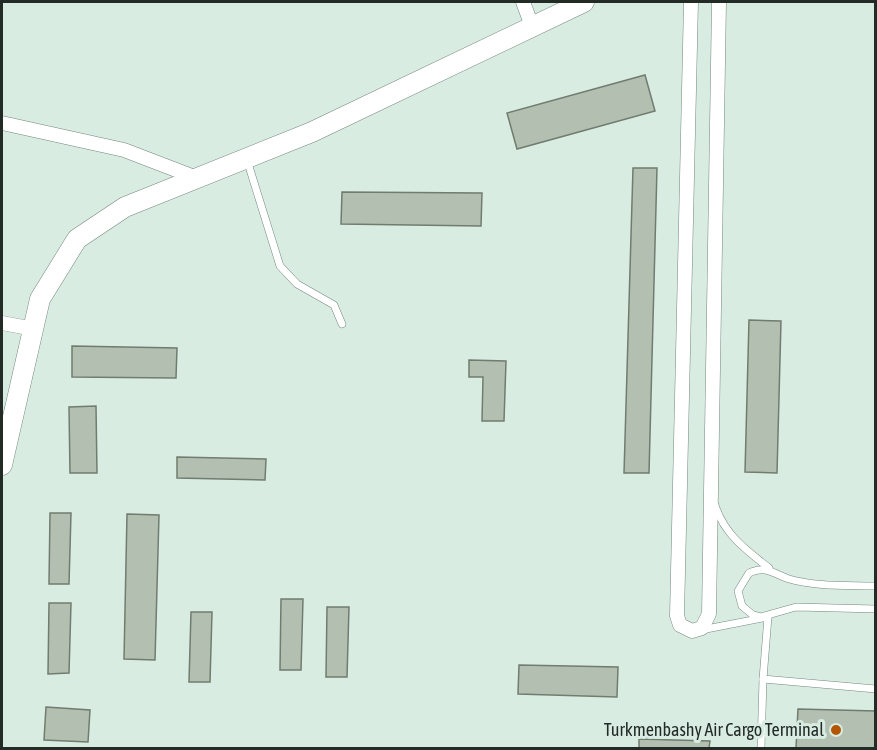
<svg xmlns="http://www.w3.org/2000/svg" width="877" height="750" font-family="'Asap Condensed',sans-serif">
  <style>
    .building { fill: #b3c0b1; stroke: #707c6e; stroke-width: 1.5 }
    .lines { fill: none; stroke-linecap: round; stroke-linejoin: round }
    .lane-casing { stroke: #75877e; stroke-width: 8 }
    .street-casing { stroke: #75877e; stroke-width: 15 }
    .secondary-casing { stroke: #75877e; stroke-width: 21 }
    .lane { stroke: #fff; stroke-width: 7 }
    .street { stroke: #fff; stroke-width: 14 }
    .secondary { stroke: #fff; stroke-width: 20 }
    .poi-dot { fill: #b35501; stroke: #d8ece2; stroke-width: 2 }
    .labels { text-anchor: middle; stroke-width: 6; stroke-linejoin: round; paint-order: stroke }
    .poi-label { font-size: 18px; fill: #232b27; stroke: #d8ece2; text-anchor: end }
  </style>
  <rect width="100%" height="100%" fill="#d8ece2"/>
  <g class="building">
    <polygon points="645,75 655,111 517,149 507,113"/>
    <polygon points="633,168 657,168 649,473 624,473"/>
    <polygon points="342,192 482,193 481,226 341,224"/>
    <polygon points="749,320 781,321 777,473 745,472"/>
    <polygon points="72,346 177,348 176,378 72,377"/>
    <polygon points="469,360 506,361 504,421 482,421 483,377 469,377"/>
    <polygon points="96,406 97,473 70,473 69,407"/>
    <polygon points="177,457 266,459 265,480 177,478"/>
    <polygon points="50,513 71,513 69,584 49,584"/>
    <polygon points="127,514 159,515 155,660 124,659"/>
    <polygon points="281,599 303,599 301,670 280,670"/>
    <polygon points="49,603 71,603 69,673 48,674"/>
    <polygon points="327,607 349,607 347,677 326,677"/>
    <polygon points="191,612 212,612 210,682 189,682"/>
    <polygon points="519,665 618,667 617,697 518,694"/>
    <polygon points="46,707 90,710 88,742 44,740"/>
    <polygon points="798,709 876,711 876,748 796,748"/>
    <polygon points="639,739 710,741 709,748 639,748"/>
  </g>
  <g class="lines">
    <g class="lane-casing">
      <g id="lane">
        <polyline points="247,160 280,266 297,284 334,305 342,324"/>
        <path d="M 715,505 C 724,534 746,550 769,568"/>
        <path d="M 876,586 C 847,585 817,587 789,579 C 774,574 766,565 749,573 L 738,591 L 742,606 L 753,615 L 761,617 L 796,607 L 876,609"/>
        <polyline points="701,630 768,617 763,679 876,689"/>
        <polyline points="761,748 763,679"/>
      </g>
    </g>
    <g class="street-casing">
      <g id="street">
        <polyline points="523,2 532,26"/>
        <polyline points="691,2 677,616 680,625 692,631 702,628 709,614 719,2"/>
        <polyline points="2,123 124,150 197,178"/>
        <polyline points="2,323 34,329"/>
      </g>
    </g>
    <g class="secondary-casing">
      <polyline id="secondary" points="2,465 40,299 77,239 125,207 312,132 584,2"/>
    </g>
    <use href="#lane" class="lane"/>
    <use href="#street" class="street"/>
    <use href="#secondary" class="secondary"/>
  </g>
  <circle class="poi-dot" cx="836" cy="730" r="6"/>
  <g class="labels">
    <g class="poi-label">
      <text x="824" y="736">Turkmenbashy Air Cargo Terminal</text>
    </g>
  </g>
  <rect width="877" height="750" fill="none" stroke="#232b27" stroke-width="6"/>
</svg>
